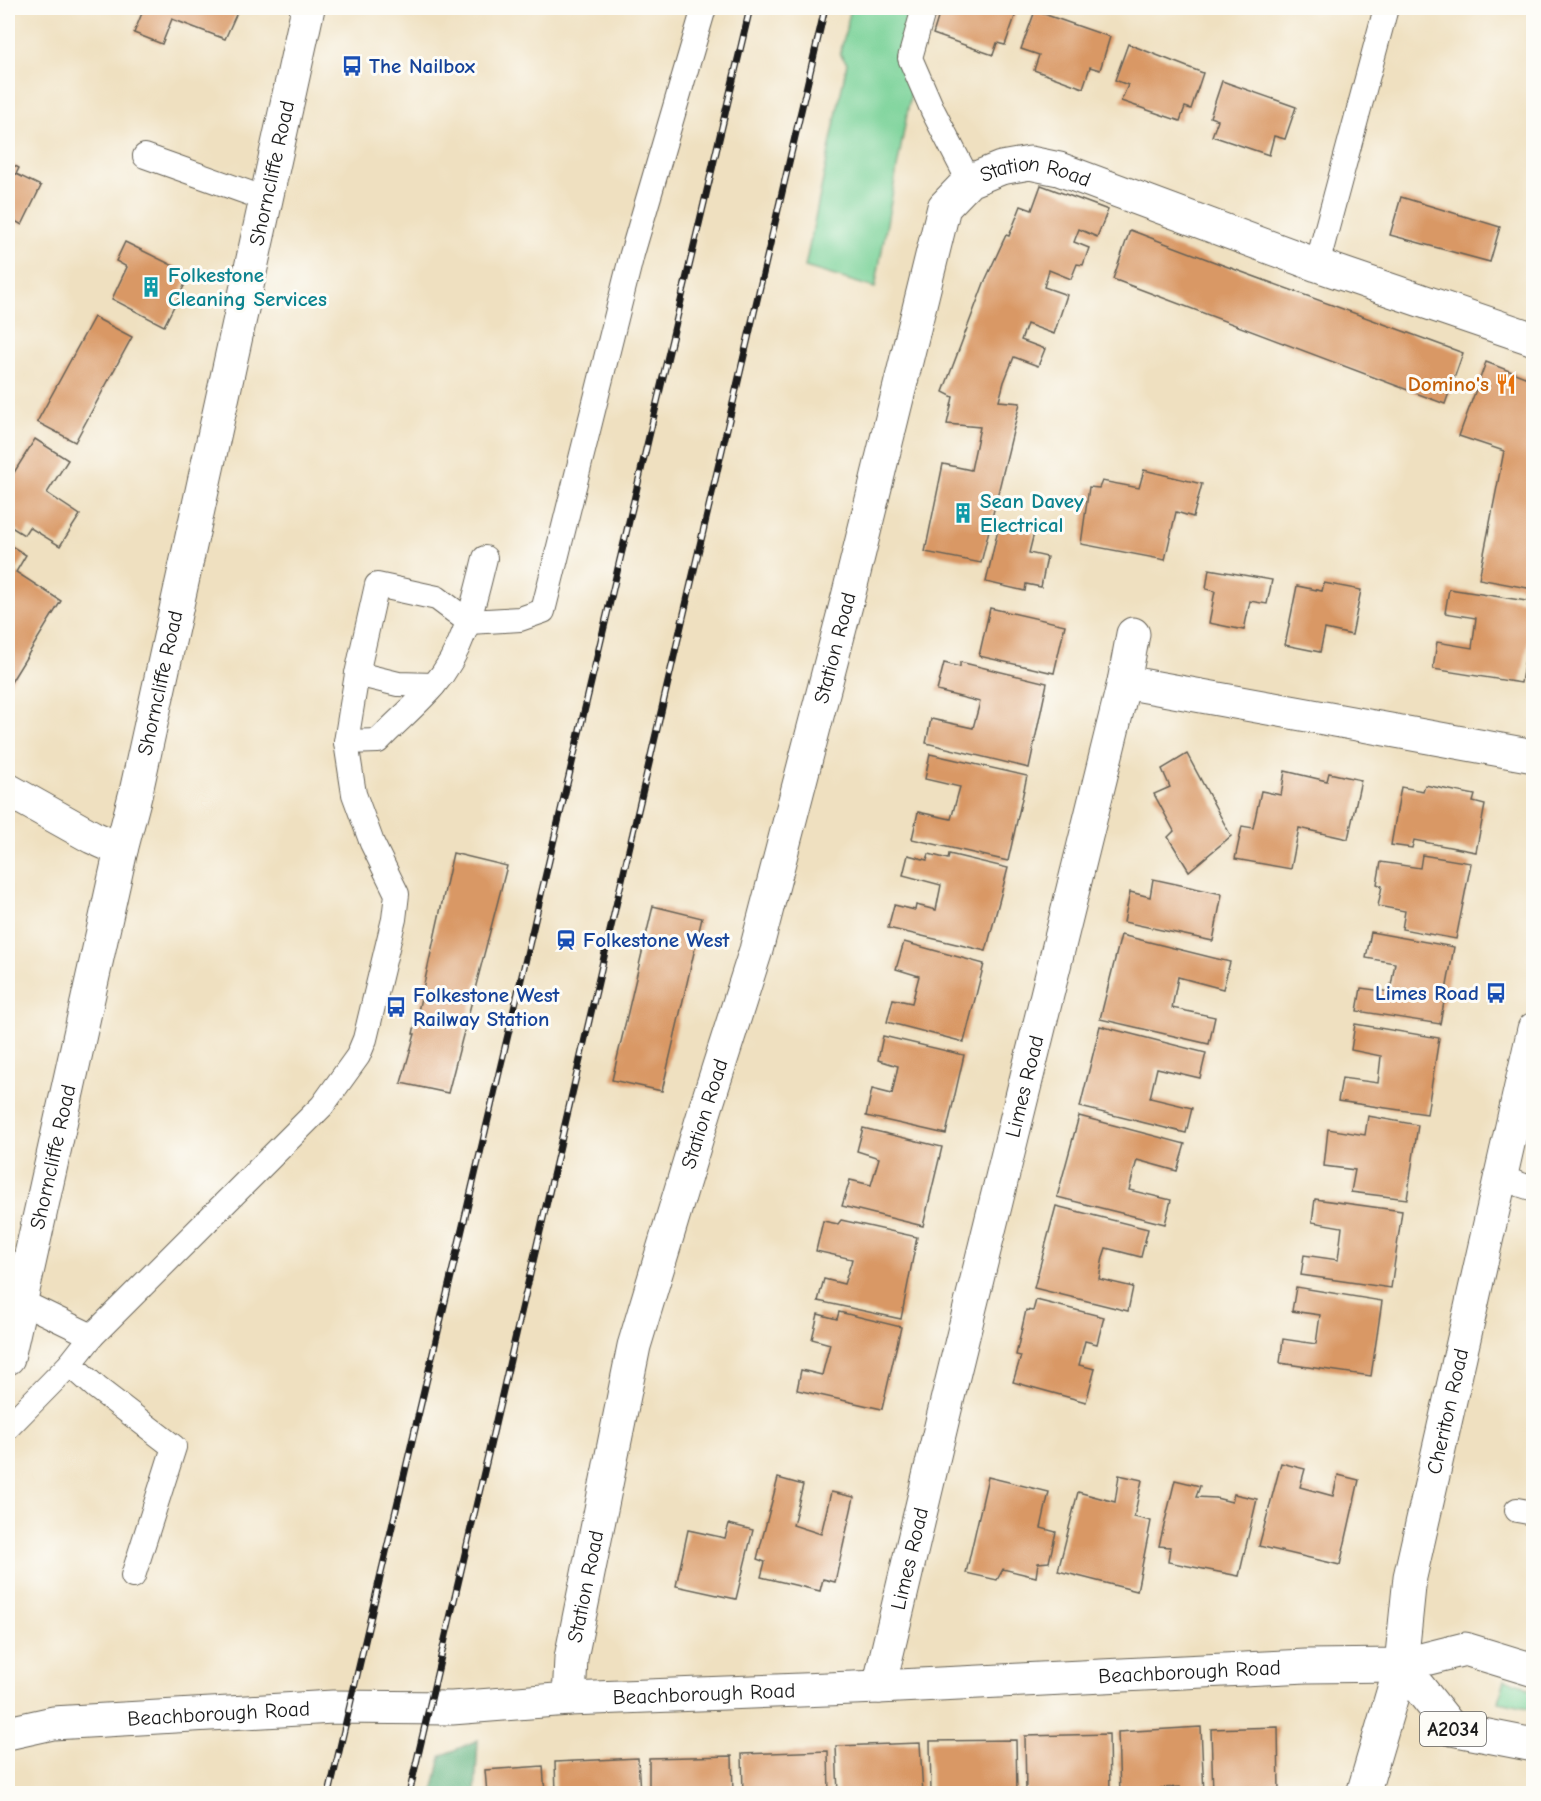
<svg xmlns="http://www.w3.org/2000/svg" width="1541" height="1801" font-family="'Comic Neue',sans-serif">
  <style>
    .green { fill: #79d298; stroke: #4a775a; stroke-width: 1.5 }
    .forest { fill: #62b480; stroke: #3f684e; stroke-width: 1.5 }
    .building { fill: #d99865 }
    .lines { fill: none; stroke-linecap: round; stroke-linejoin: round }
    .lane-casing { stroke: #666155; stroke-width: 26 }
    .street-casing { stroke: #666155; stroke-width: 35 }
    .secondary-casing { stroke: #666155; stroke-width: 35 }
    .primary-casing { stroke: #666155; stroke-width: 35 }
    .lane { stroke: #fff; stroke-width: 24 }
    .street { stroke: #fff; stroke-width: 33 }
    .secondary { stroke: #fff; stroke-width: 33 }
    .primary { stroke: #fff; stroke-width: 33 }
    .rail-casing { stroke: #1c1c1c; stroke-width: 7 }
    .rail { stroke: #fdfcf7; stroke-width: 4.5; stroke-dasharray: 14; stroke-linecap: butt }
    .labels { text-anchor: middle; stroke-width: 6; stroke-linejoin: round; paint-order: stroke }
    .shield { fill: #fdfcf7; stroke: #605f5e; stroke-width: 1.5 }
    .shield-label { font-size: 20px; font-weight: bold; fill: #1c1c1c }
    .transit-label { font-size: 21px; font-weight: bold; fill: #164399; stroke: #fdfcf7; text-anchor: start }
    .street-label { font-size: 21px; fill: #1c1c1c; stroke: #fdfcf7 }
    .culture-label { font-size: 21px; font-weight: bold; fill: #0d838f; stroke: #fdfcf7; text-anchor: start }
    .food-label { font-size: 21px; font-weight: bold; fill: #c56008; stroke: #fdfcf7; text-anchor: end }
  </style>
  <rect width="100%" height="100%" fill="#fdfcf7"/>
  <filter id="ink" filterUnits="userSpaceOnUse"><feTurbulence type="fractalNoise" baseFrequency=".0167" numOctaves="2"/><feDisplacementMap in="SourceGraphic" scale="12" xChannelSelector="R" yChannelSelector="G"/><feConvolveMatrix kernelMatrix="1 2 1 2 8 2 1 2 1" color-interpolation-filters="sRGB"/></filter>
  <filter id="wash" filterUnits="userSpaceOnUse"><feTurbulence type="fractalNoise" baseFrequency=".008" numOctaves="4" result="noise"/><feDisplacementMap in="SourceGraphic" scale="24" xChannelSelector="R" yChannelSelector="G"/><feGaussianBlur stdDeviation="1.35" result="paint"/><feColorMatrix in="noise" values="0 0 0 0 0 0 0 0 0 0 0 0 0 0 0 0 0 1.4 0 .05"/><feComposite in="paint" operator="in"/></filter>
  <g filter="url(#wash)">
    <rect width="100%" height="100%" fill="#efe0c0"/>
    <g class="green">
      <polygon points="851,8 916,8 914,76 875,288 805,267 847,63 840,54"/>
      <polygon points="1505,1679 1521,1684 1533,1692 1533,1709 1499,1702"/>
    </g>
    <polygon class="forest" points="478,1740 475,1793 433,1793 441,1756"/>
    <g id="blocks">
      <g class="building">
        <polygon points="144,8 239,8 225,39 172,19 162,44 134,33"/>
        <polygon points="936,8 1018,8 1005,45 997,43 993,55 933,34 938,18 933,15"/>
        <polygon points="1035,11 1110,37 1100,70 1090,67 1083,88 1034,70 1039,55 1021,49"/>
        <polygon points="1128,44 1203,73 1191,109 1185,107 1180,121 1121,101 1128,85 1115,80"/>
        <polygon points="1222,81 1296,107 1285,139 1274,136 1269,155 1212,136 1218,120 1210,117"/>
        <polygon points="8,162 19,168 16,174 41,186 22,225 8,217"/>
        <polygon points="1041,185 1108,210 1097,237 1079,229 1074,242 1089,248 1083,265 1077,264 1071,279 1049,270 1044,287 1067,295 1054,334 1027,324 1021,340 1045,349 1038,366 1014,357 1004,382 999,401 1020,403 981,563 925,552 943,464 971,470 980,427 947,424 953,397 943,392 984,283 1006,235 1009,236 1021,206 1032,210"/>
        <polygon points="1401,197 1500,227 1490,262 1390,235"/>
        <polygon points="1130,230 1220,264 1463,353 1445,404 1113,279"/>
        <polygon points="125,242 190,274 164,326 112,299 127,267 116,261"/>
        <polygon points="94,317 132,337 75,442 37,422"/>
        <polygon points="1486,362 1533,380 1533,589 1479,579 1504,451 1459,436"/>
        <polygon points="35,439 68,460 47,493 80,515 60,546 29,527 24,535 8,525 8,482"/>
        <polygon points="1144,470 1202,484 1193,517 1176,512 1165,560 1081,544 1089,487 1099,488 1102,481 1139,488"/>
        <polygon points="999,525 1034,533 1029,553 1047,557 1041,587 1026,584 1025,591 986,582"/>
        <polygon points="8,544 26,555 16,572 61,601 8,687"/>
        <polygon points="1209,569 1272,580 1267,604 1250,601 1244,630 1209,623 1215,591 1206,589"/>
        <polygon points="1324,583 1361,590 1352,635 1325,629 1320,652 1285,645 1297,586 1322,591"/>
        <polygon points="1449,589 1533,602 1533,612 1521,683 1433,669 1437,642 1472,648 1476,618 1445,613"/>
        <polygon points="990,608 1065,625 1054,673 979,656"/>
        <polygon points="960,662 1047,683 1029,768 926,743 931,719 973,728 980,702 937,691 944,663 960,667"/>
        <polygon points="930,754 1027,776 1008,861 912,839 918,812 951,819 960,787 925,779"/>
        <polygon points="1187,754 1231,836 1189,871 1168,837 1174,831 1154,794 1170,787 1162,769"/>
        <polygon points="1285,771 1327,781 1329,773 1361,780 1348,839 1299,828 1291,869 1235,859 1242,826 1253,828 1261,791 1281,795"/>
        <polygon points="1425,785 1475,795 1473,802 1485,805 1476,852 1414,840 1412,848 1391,845 1401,787 1423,791"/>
        <polygon points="453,853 507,866 448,1093 401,1083 415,1034 413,1034"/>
        <polygon points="929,854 948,859 949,854 1008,868 986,951 888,928 894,905 915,910 916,905 936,910 941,885 903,875 908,855 927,860"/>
        <polygon points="1422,855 1471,863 1456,939 1402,929 1405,911 1378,906 1382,886 1377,884 1381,862 1420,868"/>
        <polygon points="1153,879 1222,894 1213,941 1124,922 1130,892 1150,897"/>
        <polygon points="653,906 702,918 662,1091 612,1080"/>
        <polygon points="1371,932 1454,947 1440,1024 1357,1011 1361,988 1390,992 1395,963 1366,958"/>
        <polygon points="1121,935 1230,962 1223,989 1178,977 1172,1008 1215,1017 1209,1044 1100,1019"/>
        <polygon points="904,942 984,964 964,1042 887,1022 893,999 912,1003 919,976 896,969"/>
        <polygon points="1355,1024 1439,1038 1427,1114 1338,1101 1342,1078 1378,1083 1381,1056 1351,1050"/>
        <polygon points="1100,1026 1206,1053 1200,1078 1157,1068 1150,1098 1192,1108 1186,1133 1080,1107"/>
        <polygon points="883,1036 964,1055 946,1134 866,1116 872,1089 892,1094 898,1066 878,1060"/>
        <polygon points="1079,1116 1185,1144 1177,1171 1137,1160 1134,1171 1129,1190 1171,1200 1165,1224 1057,1197"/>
        <polygon points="1368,1116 1418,1125 1407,1199 1351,1192 1355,1170 1324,1166 1328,1129 1365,1135"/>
        <polygon points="863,1128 942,1147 923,1226 842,1206 850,1180 871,1185 879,1158 857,1151"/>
        <polygon points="1315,1199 1402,1211 1391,1288 1301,1275 1304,1255 1338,1260 1342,1227 1312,1222"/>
        <polygon points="1056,1206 1148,1229 1141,1257 1106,1248 1103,1257 1099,1279 1133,1287 1128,1311 1034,1288"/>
        <polygon points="841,1220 917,1237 901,1319 818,1301 824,1279 844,1284 851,1263 852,1259 816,1251 823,1221 838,1224"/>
        <polygon points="1296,1287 1382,1301 1371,1376 1280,1363 1283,1339 1316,1344 1320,1315 1292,1311"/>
        <polygon points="1036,1300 1104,1317 1097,1344 1085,1341 1079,1365 1095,1369 1086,1402 1013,1382 1021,1356 1016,1355 1026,1310 1033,1311"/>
        <polygon points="839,1312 901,1327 882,1409 797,1390 801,1370 822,1375 830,1344 812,1339 818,1314 837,1319"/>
        <polygon points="1281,1463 1305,1469 1300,1487 1333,1496 1338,1475 1359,1480 1340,1565 1259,1546"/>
        <polygon points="1119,1475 1142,1480 1134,1517 1151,1521 1137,1591 1058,1571 1078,1492 1115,1502"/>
        <polygon points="988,1477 1049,1492 1041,1528 1056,1532 1049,1562 1038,1563 1036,1577 1003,1569 997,1580 966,1573"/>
        <polygon points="778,1478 803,1485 793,1525 821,1534 831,1492 854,1497 835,1582 823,1579 820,1591 761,1577 765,1562 757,1559"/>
        <polygon points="1175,1480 1200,1486 1196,1497 1216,1498 1232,1502 1234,1494 1257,1499 1239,1576 1168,1562 1170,1547 1159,1546"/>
        <polygon points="729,1524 753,1530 736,1599 676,1586 688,1530 725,1538"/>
        <polygon points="1201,1727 1204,1794 1180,1794 1180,1787 1161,1788 1161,1794 1120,1794 1118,1732"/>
        <polygon points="1278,1727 1279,1794 1213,1794 1211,1729"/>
        <polygon points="1109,1734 1110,1794 1026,1794 1025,1736"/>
        <polygon points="1016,1740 1017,1794 931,1794 930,1741"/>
        <polygon points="920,1743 923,1794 838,1794 836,1746"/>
        <polygon points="828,1751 829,1794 743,1794 742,1754"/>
        <polygon points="732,1756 733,1794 649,1794 649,1758"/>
        <polygon points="638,1758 640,1794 556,1794 555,1762"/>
        <polygon points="543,1766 545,1794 487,1794 485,1770"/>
      </g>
    </g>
  </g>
  <g filter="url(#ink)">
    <use href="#blocks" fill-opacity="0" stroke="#666155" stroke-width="1.5"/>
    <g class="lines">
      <g class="lane-casing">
        <g id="lane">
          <polyline points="924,8 910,58 933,111 969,181"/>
          <polyline points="145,156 266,199"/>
          <polyline points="1317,265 1386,8"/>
          <polyline points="357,674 398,684 434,685"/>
          <path d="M 346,742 L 378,741 C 396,722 417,705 434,685 C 465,649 474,602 485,558"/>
          <polyline points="1500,1178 1534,1189"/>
          <polyline points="20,1301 92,1336"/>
          <polyline points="70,1364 97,1388 174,1447 133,1576"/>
          <polyline points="8,1427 70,1364 92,1336 322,1106 358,1056 365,1039 394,919 397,894 372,843 354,794 346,742 357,674 377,585 437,598 469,622 520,619 543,611 632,254 704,8"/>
          <polyline points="1517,1510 1534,1513"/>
        </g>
      </g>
      <g class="street-casing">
        <g id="street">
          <polyline points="1124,682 1133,634"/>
          <polyline points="8,790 92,837 121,850"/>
          <path id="s1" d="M 879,1687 L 947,1401 L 1124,682 L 1534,756"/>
          <path id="s2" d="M 569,1699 L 571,1658 L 634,1346 L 706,1107 L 756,950 L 848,597 L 944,207 L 969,181 L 1001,168 L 1030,163 L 1059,169 L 1317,265 L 1534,339"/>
        </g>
      </g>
      <g class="secondary-casing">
        <g id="secondary">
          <path id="s3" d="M 8,1358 L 121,850 L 136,792 L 308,8"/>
          <path id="s4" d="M 8,1733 L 53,1723 L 333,1707 L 452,1708 L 569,1699 L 879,1687 L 1306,1666 L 1401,1665 L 1410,1577 L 1534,1029"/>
        </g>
      </g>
      <g class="primary-casing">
        <g id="primary">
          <polyline points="1401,1665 1452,1729 1534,1745"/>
          <polyline points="1401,1665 1465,1649 1534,1670"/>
          <polyline points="1363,1794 1401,1665"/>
        </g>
      </g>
      <use href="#lane" class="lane"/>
      <use href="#street" class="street"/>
      <use href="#secondary" class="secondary"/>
      <use href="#primary" class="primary"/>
      <g class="rail-casing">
        <g id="rail">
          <polyline points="329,1794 750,8"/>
          <polyline points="409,1794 825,8"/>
        </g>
      </g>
      <use href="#rail" class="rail"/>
    </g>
  </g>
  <defs>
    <g id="bus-bare" transform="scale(1.62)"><path d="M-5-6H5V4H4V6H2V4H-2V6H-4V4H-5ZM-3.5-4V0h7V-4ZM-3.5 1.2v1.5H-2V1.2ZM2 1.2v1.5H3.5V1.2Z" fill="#1a4fb4" stroke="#fdfcf7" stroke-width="2.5" paint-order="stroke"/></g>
    <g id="building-bare" transform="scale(1.62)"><path d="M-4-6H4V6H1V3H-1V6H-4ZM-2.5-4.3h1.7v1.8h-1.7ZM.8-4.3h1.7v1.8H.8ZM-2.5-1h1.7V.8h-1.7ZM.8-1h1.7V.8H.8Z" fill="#0f9aa8" stroke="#fdfcf7" stroke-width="2.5" paint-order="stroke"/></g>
    <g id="restaurant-bare" transform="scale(1.62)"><path d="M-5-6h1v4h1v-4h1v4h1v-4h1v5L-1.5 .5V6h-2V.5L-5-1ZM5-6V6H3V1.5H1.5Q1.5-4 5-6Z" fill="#e8710a" stroke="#fdfcf7" stroke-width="2.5" paint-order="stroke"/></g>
    <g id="station-bare" transform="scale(1.62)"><path d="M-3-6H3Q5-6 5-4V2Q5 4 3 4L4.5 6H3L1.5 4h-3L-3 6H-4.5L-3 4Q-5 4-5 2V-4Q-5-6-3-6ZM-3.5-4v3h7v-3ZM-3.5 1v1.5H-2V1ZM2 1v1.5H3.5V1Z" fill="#1a4fb4" stroke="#fdfcf7" stroke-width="2.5" paint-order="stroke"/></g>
  </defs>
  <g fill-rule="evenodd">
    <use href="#bus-bare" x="352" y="66"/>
    <use href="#building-bare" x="151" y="287"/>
    <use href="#restaurant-bare" x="1506" y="384"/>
    <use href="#building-bare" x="963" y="513"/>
    <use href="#station-bare" x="566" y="940"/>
    <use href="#bus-bare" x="1496" y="993"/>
    <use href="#bus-bare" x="396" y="1007"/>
  </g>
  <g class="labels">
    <rect class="shield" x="1420" y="1712" width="66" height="34" rx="4.5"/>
    <g class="shield-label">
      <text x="1453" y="1736">A2034</text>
    </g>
    <g class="transit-label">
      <text x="369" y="73">The Nailbox</text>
      <text x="583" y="947">Folkestone West</text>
      <text x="1479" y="1000" text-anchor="end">Limes Road</text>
      <text x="413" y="1002">Folkestone West<tspan x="413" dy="24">Railway Station</tspan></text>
    </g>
    <g class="street-label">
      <text dy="7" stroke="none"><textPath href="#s3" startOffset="1214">Shorncliffe Road</textPath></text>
      <text dy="7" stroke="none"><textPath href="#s2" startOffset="1646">Station Road</textPath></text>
      <text dy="7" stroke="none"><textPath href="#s2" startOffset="1086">Station Road</textPath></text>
      <text dy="7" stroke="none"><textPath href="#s3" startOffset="692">Shorncliffe Road</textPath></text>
      <text dy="7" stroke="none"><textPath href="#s1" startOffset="618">Limes Road</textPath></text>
      <text dy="7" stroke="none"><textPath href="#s2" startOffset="602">Station Road</textPath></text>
      <text dy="7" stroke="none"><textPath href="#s3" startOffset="206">Shorncliffe Road</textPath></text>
      <text dy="7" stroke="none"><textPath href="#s4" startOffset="1654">Cheriton Road</textPath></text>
      <text dy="7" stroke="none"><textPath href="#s1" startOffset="132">Limes Road</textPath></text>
      <text dy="7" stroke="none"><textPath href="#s2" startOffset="114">Station Road</textPath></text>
      <text dy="7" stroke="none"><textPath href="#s4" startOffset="1184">Beachborough Road</textPath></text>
      <text dy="7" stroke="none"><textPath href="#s4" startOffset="698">Beachborough Road</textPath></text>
      <text dy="7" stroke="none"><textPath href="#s4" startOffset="212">Beachborough Road</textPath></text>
    </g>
    <g class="culture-label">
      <text x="168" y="282">Folkestone<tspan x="168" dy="24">Cleaning Services</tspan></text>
      <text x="980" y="508">Sean Davey<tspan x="980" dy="24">Electrical</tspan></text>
    </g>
    <g class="food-label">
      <text x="1489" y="391">Domino's</text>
    </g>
  </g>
  <rect width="1541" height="1801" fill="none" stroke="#fdfcf7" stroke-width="30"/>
</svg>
